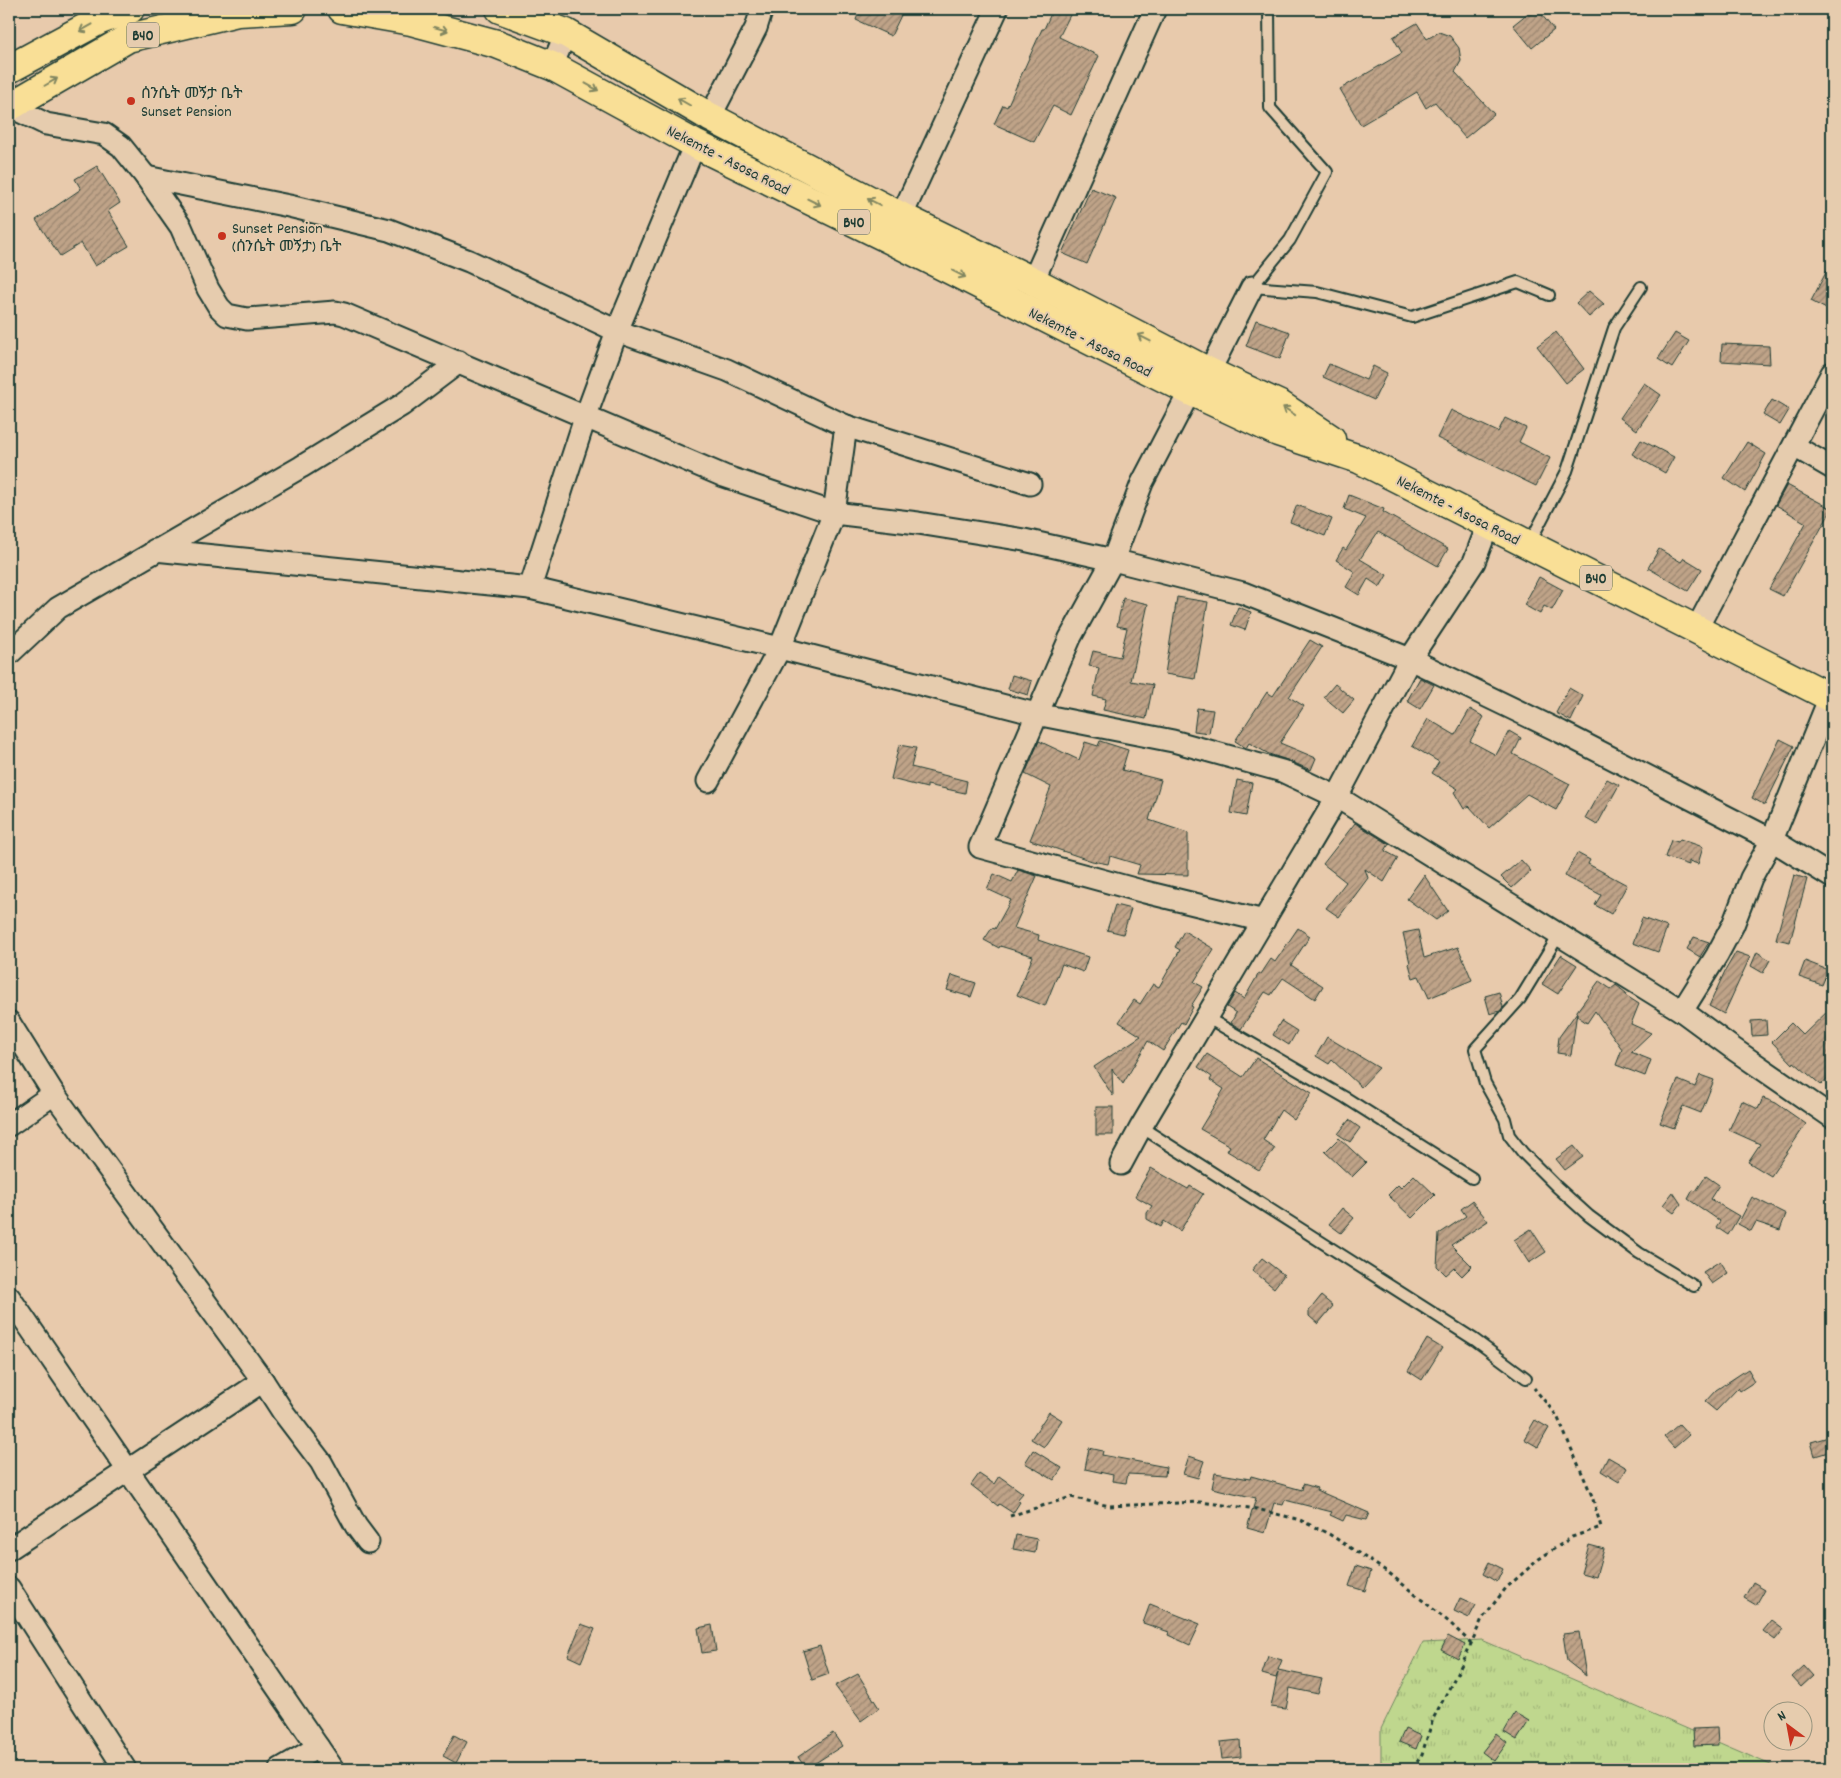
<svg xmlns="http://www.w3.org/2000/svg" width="1841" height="1778" font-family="Dekko,'Noto Sans Ethiopic',sans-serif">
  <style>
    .grass { fill: url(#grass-tufts); stroke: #6f8a61 }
    .building { fill: url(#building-hatch); stroke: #1f3d34 }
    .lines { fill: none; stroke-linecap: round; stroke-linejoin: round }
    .lane-casing { stroke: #1f3d34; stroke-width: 14 }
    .street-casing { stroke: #1f3d34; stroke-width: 25 }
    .highway-casing { stroke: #1f3d34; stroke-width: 31 }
    .path { stroke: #1f3d34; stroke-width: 3; stroke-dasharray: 4 4; stroke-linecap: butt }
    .lane { stroke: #e6ccae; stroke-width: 10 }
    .street { stroke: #e6ccae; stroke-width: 21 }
    .highway { stroke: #f9df96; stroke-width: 28 }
    .oneway { stroke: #818660 }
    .poi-dot { fill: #c8321e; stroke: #e6ccae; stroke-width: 2 }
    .labels { text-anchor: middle; stroke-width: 4; stroke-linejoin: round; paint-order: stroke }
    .shield { fill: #e6ccae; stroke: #5b6859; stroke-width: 1 }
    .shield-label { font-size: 15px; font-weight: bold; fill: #1f3d34 }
    .poi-label { font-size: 16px; fill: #1f3d34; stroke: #e6ccae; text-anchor: start }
    .street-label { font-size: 16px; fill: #1f3d34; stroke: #e6ccae }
  </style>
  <defs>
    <pattern id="grass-tufts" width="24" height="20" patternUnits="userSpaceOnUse" patternTransform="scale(1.25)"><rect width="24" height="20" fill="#bfd78e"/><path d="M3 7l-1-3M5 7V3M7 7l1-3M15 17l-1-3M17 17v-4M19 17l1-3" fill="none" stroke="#a4b97b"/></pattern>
    <pattern id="building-hatch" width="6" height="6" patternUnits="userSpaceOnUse" patternTransform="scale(1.25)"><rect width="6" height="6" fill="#bfa388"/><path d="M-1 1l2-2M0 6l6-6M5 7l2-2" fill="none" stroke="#9b8670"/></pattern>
  </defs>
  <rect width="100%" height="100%" fill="#e8caac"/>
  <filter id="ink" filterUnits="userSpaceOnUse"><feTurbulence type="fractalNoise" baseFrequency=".02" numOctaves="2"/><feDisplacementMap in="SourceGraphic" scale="10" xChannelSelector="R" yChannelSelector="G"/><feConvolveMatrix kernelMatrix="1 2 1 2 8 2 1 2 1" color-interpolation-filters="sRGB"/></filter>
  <g filter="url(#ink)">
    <polygon class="grass" points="1482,1640 1780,1769 1381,1769 1381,1729 1423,1643"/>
    <g class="building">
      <polygon points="860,9 904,9 891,36 856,20"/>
      <polygon points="1053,9 1073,9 1059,37 1099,56 1071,115 1053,106 1034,142 994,124 1003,105 1007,107 1042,29 1044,29"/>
      <polygon points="1533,9 1537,9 1554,30 1532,48 1513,25"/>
      <polygon points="1417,23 1427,39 1439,32 1450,36 1459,48 1461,61 1455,72 1494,114 1465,138 1435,102 1426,108 1417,92 1361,125 1340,89 1402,53 1393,37"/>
      <polygon points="97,166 120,203 108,211 129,246 95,266 81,243 60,256 36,220 81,189 75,179"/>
      <polygon points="1091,188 1116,198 1087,264 1062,253"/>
      <polygon points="1832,261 1832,312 1811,301"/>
      <polygon points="1589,291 1604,304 1589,317 1576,303"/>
      <polygon points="1256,320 1290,332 1280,359 1246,346"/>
      <polygon points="1556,332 1584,369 1566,383 1537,346"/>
      <polygon points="1675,333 1689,341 1672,368 1658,359"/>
      <polygon points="1722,344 1769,346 1770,364 1721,361"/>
      <polygon points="1329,364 1366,380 1373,366 1387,373 1374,400 1323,377"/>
      <polygon points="1644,383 1661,395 1637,430 1620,418"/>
      <polygon points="1772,400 1789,410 1780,425 1763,415"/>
      <polygon points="1451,410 1498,432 1505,418 1526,428 1519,442 1550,458 1536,486 1437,438"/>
      <polygon points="1641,440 1674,457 1665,473 1632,454"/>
      <polygon points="1747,442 1766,454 1745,492 1724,478"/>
      <polygon points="1787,485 1832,509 1783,596 1769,589 1806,523 1776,505"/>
      <polygon points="1349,495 1384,509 1383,512 1448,549 1438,566 1378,532 1360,559 1387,575 1380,587 1368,579 1359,595 1346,587 1355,572 1336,560 1343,548 1346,550 1366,518 1344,509"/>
      <polygon points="1297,505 1332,519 1325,536 1290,522"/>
      <polygon points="1659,549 1681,562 1684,558 1702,569 1688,591 1648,568"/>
      <polygon points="1539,577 1563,590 1552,610 1544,606 1540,614 1524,605"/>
      <polygon points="1177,597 1208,602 1195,679 1165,674"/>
      <polygon points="1123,598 1148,604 1131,681 1153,685 1146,719 1103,710 1106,699 1093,696 1099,668 1089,666 1093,651 1120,657 1127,628 1117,626"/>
      <polygon points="1238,607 1251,612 1245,630 1231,625"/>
      <polygon points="1310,640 1322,647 1289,697 1304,706 1280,743 1316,758 1311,770 1287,760 1269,754 1249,743 1246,748 1235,741 1267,692 1273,696"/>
      <polygon points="1012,675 1032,681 1028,695 1008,689"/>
      <polygon points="1420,678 1434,685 1420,709 1407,701"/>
      <polygon points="1335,684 1354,700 1343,713 1324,697"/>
      <polygon points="1569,688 1583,696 1571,721 1556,713"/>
      <polygon points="1197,708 1213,710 1209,733 1194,731"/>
      <polygon points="1470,709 1484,717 1470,741 1496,755 1509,731 1521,738 1513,754 1570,784 1556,810 1527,794 1489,828 1469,806 1464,809 1454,792 1458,789 1432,773 1439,762 1412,746 1428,719 1455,735"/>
      <polygon points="1780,739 1794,746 1765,805 1752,798"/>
      <polygon points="1039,741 1079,760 1085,742 1098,746 1100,741 1128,750 1122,770 1161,780 1149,820 1188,833 1188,875 1137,874 1140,865 1110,856 1108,864 1092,861 1030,840 1051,787 1025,774"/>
      <polygon points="899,745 916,748 911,767 967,781 965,793 927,785 927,788 891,779"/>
      <polygon points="1607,779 1619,785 1597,825 1585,818"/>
      <polygon points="1237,780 1252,783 1246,816 1231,813"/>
      <polygon points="1355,823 1389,844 1385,851 1398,858 1384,882 1365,869 1368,878 1339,917 1326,908 1346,882 1323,864"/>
      <polygon points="1680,839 1703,847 1698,864 1689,861 1689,865 1665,857 1671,840 1678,842"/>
      <polygon points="1577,853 1590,860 1588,864 1627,885 1611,914 1595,905 1601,895 1565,876"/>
      <polygon points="1521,860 1531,871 1512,888 1501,877"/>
      <polygon points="1018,870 1037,876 1014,928 1039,935 1038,940 1088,957 1083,972 1062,964 1045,1006 1017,995 1033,956 1000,946 999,948 984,940 992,928 995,929 1011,900 987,889 994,874 1012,882"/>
      <polygon points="1424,875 1448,911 1436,920 1407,899"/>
      <polygon points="1794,875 1807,879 1790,942 1776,939"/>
      <polygon points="1115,905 1131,909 1123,934 1107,930"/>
      <polygon points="1642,918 1667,927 1658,952 1633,943"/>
      <polygon points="1298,928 1310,936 1291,965 1323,986 1315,999 1283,978 1271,995 1265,992 1241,1029 1231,1023 1236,1013 1227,1007 1235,993 1244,999 1259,973 1261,974 1271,959 1275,962"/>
      <polygon points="1418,930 1424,958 1458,947 1472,980 1429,998 1419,976 1413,978 1409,964 1410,963 1403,933"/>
      <polygon points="1184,931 1214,949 1194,982 1203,987 1191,1006 1193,1007 1184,1024 1181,1022 1163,1051 1148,1041 1123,1084 1112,1069 1113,1096 1094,1067 1141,1036 1119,1022 1134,1000 1140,1004 1153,984 1159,987 1180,950 1175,947"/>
      <polygon points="1694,937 1709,942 1700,957 1687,949"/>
      <polygon points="1736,952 1750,957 1724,1014 1709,1006 1725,971"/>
      <polygon points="1757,952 1770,960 1763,973 1751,966"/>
      <polygon points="1561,955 1577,965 1558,994 1542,984"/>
      <polygon points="1805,961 1828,970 1822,985 1799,977"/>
      <polygon points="952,975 976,983 971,997 947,990"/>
      <polygon points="1599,981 1611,989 1616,985 1626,993 1625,995 1639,1004 1631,1024 1651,1033 1631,1052 1651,1060 1645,1076 1616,1065 1622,1049 1595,1011 1587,1023 1577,1016 1577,1011"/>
      <polygon points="1499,992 1503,1007 1500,1011 1490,1014 1485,996"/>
      <polygon points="1832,1007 1832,1073 1821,1085 1794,1062 1793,1064 1772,1042 1791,1023 1803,1035"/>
      <polygon points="1577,1012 1571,1055 1557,1053 1559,1037"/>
      <polygon points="1766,1020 1767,1035 1752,1036 1751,1021"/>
      <polygon points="1281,1021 1297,1031 1289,1045 1273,1035"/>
      <polygon points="1327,1037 1379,1068 1361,1087 1332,1060 1329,1064 1316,1056"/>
      <polygon points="1207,1054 1243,1077 1256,1058 1312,1093 1294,1120 1281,1110 1263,1140 1275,1148 1259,1170 1227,1151 1230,1146 1200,1129 1224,1089 1210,1080 1212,1077 1198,1067"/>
      <polygon points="1700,1075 1714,1080 1701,1113 1683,1106 1674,1128 1660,1123 1678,1080 1695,1087"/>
      <polygon points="1763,1098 1776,1103 1806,1124 1771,1176 1748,1162 1760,1144 1729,1130 1742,1101 1758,1109"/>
      <rect x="1096" y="1107" width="17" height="28"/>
      <polygon points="1349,1120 1360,1128 1350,1142 1338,1134"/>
      <polygon points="1339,1138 1366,1163 1352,1177 1325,1152"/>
      <polygon points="1574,1146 1583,1157 1565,1170 1556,1159"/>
      <polygon points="1151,1168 1188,1189 1190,1186 1203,1194 1180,1231 1164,1221 1161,1227 1147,1219 1147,1213 1152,1206 1135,1196"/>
      <polygon points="1414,1175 1435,1195 1412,1218 1388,1195 1398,1185 1401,1188"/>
      <polygon points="1706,1176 1719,1185 1710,1199 1739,1216 1728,1235 1716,1227 1720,1221 1688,1199 1693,1190 1696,1191"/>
      <polygon points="1673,1192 1681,1204 1674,1213 1663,1205"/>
      <polygon points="1752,1197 1786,1214 1780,1230 1756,1222 1751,1231 1738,1224"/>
      <polygon points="1472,1201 1488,1221 1451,1245 1472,1266 1462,1276 1454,1268 1446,1275 1437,1266 1439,1234 1466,1216 1461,1209"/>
      <polygon points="1342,1208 1354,1218 1341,1233 1329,1224"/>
      <polygon points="1531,1229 1546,1252 1529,1263 1514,1240"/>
      <polygon points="1262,1258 1284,1275 1274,1288 1252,1270"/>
      <polygon points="1720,1261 1728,1273 1712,1284 1703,1272"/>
      <polygon points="1321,1296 1333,1306 1318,1324 1309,1316 1309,1311"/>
      <polygon points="1427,1339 1442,1348 1422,1380 1408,1371"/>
      <polygon points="1748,1369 1751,1374 1750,1375 1754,1382 1740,1391 1738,1388 1716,1411 1705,1402 1716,1390"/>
      <polygon points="1049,1412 1062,1420 1044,1447 1031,1439"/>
      <polygon points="1535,1420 1549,1428 1538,1447 1524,1439"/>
      <polygon points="1679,1424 1689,1435 1674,1448 1664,1437"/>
      <polygon points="1832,1436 1832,1451 1815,1456 1811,1442"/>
      <polygon points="1089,1448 1103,1451 1102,1455 1166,1467 1165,1476 1128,1474 1126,1483 1112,1481 1113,1475 1085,1469"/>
      <polygon points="1033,1450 1062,1468 1054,1480 1025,1463"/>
      <polygon points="1189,1456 1204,1461 1198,1478 1183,1474"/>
      <polygon points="1608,1457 1627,1468 1619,1482 1601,1471"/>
      <polygon points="1215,1473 1250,1479 1251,1476 1302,1490 1303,1484 1317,1488 1316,1490 1369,1513 1366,1520 1346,1515 1343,1521 1330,1515 1332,1512 1285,1500 1283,1505 1274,1503 1265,1533 1247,1528 1256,1498 1212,1488"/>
      <polygon points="979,1474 994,1484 999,1476 1023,1493 1017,1500 1020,1502 1013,1513 999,1504 998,1506 971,1485"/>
      <polygon points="1016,1535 1037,1539 1035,1553 1013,1549"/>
      <polygon points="1589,1545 1604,1549 1596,1577 1581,1573"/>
      <polygon points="1489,1562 1503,1569 1497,1582 1483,1574"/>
      <polygon points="1356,1566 1371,1571 1365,1591 1349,1586"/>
      <polygon points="1753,1582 1765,1589 1756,1605 1744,1598"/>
      <polygon points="1460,1598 1476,1605 1469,1618 1454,1611"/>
      <polygon points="1150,1604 1200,1624 1190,1645 1168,1635 1169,1632 1143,1623"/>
      <polygon points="1772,1620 1784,1629 1775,1640 1763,1631"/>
      <polygon points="581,1624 595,1629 581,1662 568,1656"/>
      <polygon points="712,1625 716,1651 702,1653 698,1628"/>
      <polygon points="1579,1632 1586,1676 1567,1661 1563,1634"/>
      <polygon points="1448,1636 1465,1645 1458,1659 1441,1650"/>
      <polygon points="820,1646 829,1674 812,1680 803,1651"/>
      <polygon points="1268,1656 1282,1660 1278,1670 1322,1679 1318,1694 1290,1688 1286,1709 1271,1707 1278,1672 1276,1678 1262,1674"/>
      <polygon points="1804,1666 1813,1676 1801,1687 1792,1677"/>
      <polygon points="858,1674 879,1708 861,1721 835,1686"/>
      <polygon points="1515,1713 1529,1721 1517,1740 1504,1732"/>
      <polygon points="1717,1728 1718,1745 1694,1746 1693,1729"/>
      <polygon points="1405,1729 1421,1736 1416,1749 1399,1742"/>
      <polygon points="833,1733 842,1746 806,1769 798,1757"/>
      <polygon points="1496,1734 1507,1743 1494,1761 1482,1752"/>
      <polygon points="454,1735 467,1742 456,1763 443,1756"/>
      <polygon points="1240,1740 1241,1757 1222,1759 1220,1742"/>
    </g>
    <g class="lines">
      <g class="lane-casing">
        <g id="lane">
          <polyline points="1252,287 1290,240 1327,172 1270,108 1269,9"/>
          <polyline points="1252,287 1317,292 1412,317 1518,282 1549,295"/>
          <polyline points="1529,544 1567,471 1614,328 1641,287"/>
          <polyline points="1559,935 1520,999 1475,1049 1485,1083 1505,1119 1509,1135 1523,1153 1557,1187 1589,1216 1639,1253 1694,1286"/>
          <polyline points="1206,1017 1346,1098 1472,1178"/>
          <polyline points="1141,1127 1475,1340 1526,1378"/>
        </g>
      </g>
      <g class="street-casing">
        <g id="street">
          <polyline points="552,66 566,33"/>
          <polyline points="9,106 46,124 104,134 121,146 146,177 181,227 208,289 219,307 227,315 247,319 335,312 344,314 724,476 834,513 918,523 1024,540 1113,560 1243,593 1410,659 1561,732 1772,840 1832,877"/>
          <polyline points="710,117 756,28 762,9"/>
          <polyline points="146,177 289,206 389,230 469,261 617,331 727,370 846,426 1030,484"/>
          <polyline points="895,230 997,9"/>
          <polyline points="1033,281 1155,9"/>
          <polyline points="1209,372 1252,287"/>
          <polyline points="1190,391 1142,483 1113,560 1070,638 980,847 1145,892 1264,921"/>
          <polyline points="1794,446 1832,468"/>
          <polyline points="155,550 530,588 780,648 1036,714 1173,741 1282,771 1337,797 1682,1011 1735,1050 1832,1117"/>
          <polyline points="530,588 585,418 617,331 695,144"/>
          <polyline points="1697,628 1832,373"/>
          <polyline points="9,654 58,608 301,467 402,405 459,362"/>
          <polyline points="708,781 780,648 834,513 846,426"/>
          <polyline points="1682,1011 1717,955 1733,925 1751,878 1772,840 1830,697"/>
          <polyline points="9,1022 54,1094 263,1381 283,1412 321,1462 356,1526 368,1542"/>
          <polyline points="9,1125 54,1094"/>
          <polyline points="1121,1164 1141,1127 1337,797 1410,659 1474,562 1488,525"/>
          <polyline points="9,1297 318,1747 280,1769"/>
          <polyline points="9,1549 263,1381"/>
          <polyline points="9,1588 125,1769"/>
          <polyline points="318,1747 333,1769"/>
        </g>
      </g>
      <g class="highway-casing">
        <g id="highway">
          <polyline points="342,9 411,21 497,44 552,66 695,144 891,240 1190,391 1278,432 1359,459 1832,698"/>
          <polyline points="500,9 566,33 710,117 902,217 1033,281 1209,372 1280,405 1331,439"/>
          <polyline points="9,69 100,20 130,9"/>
          <polyline points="9,107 128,38 238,12 293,9"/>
        </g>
      </g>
      <g class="path">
        <polyline points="1010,1516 1071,1497 1109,1506 1200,1502 1257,1509 1300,1520 1329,1534 1389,1573 1449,1622 1471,1643"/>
        <polyline points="1413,1769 1422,1754 1433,1719 1462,1664 1482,1619 1506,1588 1539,1559 1572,1537 1601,1527 1592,1496 1557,1416 1534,1388"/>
      </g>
      <use href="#lane" class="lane"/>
      <use href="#street" class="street"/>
      <use href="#highway" class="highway"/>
    </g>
    <defs><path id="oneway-shaft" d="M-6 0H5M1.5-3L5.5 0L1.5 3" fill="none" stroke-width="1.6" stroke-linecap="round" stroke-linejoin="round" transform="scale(1.25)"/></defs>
    <g class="oneway">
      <use href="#oneway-shaft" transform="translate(86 28) rotate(151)"/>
      <use href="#oneway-shaft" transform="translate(441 29) rotate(15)"/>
      <use href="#oneway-shaft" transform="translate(51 82) rotate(-30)"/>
      <use href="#oneway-shaft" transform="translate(592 87) rotate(29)"/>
      <use href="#oneway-shaft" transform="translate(684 102) rotate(-150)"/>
      <use href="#oneway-shaft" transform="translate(814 202) rotate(26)"/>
      <use href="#oneway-shaft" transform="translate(874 202) rotate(-153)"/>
      <use href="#oneway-shaft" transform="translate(959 274) rotate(27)"/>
      <use href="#oneway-shaft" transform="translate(1144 338) rotate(-153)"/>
      <use href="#oneway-shaft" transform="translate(1289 411) rotate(-146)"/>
    </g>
  </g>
  <g class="poi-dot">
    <circle cx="131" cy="101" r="5"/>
    <circle cx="222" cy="236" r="5"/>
  </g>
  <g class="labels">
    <g class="shield">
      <rect x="127" y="22.5" width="32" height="25" rx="4"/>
      <rect x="838" y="209.5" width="32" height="25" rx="4"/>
      <rect x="1580" y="565.5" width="32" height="25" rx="4"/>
    </g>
    <g class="shield-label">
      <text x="143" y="40">B40</text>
      <text x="854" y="227">B40</text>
      <text x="1596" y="583">B40</text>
    </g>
    <g class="poi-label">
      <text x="141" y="98">ሰንሴት መኝታ ቤት<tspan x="141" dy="18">Sunset Pension</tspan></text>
      <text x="232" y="233">Sunset Pension<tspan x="232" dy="18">(ሰንሴት መኝታ) ቤት</tspan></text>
    </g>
    <g class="street-label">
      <text transform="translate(729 159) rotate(27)" y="6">Nekemte - Asosa Road</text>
      <text transform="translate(1091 341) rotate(27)" y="6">Nekemte - Asosa Road</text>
      <text transform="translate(1459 509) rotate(27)" y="6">Nekemte - Asosa Road</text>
    </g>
  </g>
  <rect width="1841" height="1778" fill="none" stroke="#e6ccae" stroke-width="30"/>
  <rect x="15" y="15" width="1811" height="1748" fill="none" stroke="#1f3d34" stroke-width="2" filter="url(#ink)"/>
  <g transform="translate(1788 1726) rotate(328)"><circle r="24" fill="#e6ccae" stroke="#96937d"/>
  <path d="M0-4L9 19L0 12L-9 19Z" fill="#c8321e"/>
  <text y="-8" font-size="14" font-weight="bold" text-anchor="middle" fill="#1f3d34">N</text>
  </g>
</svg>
